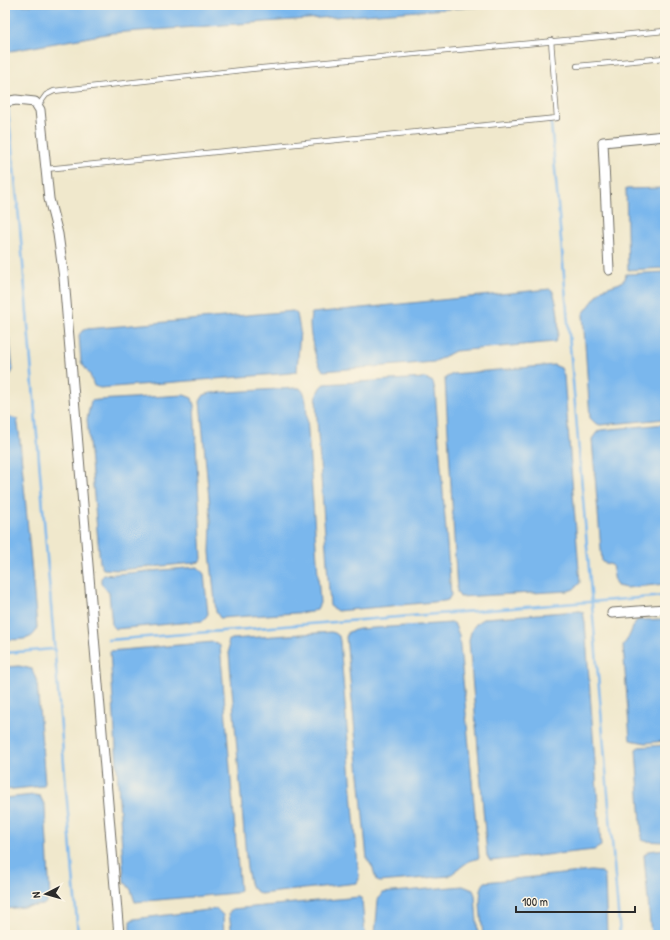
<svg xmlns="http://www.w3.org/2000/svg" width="670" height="940" font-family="'Patrick Hand',sans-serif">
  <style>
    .water { fill: #7ab7ed; stroke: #52718c }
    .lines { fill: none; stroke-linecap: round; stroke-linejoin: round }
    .stream { stroke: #7ab7ed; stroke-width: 2.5 }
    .service-casing { stroke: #706d63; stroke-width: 6 }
    .minor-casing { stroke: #706d63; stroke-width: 11 }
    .service { stroke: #fff; stroke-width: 4.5 }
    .minor { stroke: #fff; stroke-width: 9 }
  </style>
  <rect width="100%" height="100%" fill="#fcf5e5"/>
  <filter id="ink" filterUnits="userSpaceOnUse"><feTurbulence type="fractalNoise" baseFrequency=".025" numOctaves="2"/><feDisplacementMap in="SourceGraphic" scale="8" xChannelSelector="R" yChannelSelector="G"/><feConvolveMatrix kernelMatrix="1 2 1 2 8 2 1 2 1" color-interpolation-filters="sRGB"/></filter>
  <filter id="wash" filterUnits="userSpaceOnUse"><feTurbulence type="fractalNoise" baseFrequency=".012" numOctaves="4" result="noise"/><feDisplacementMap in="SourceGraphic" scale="16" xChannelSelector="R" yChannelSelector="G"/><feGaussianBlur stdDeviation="0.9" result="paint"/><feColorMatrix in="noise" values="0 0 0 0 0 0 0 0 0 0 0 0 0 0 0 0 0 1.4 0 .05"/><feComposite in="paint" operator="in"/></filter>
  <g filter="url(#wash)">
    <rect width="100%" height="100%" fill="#f0e8cc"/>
    <g class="water">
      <polygon points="5,5 502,5 112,33 5,52"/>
      <polygon points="665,188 665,268 628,270 626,189"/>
      <polygon points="665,272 665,419 600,425 595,423 590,418 583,314 602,289 620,283 625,279 626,274"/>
      <path d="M 550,289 L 552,290 C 557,299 562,333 555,342 L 455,351 L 434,362 L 324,371 C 315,365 306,322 312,313 Z"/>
      <polygon points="293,311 297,314 300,330 297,371 291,373 100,388 94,386 90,375 81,362 79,335 82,331 86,329"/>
      <polygon points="5,338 9,338 10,342 13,370 11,374 5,378"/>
      <polygon points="554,365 561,368 564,376 580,583 574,589 568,591 460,597 457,592 445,378 453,374"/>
      <path d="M 425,378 L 433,382 L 435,390 L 451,595 L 448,600 L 444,601 L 337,611 L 330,606 L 317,420 C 317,409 313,391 324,384 Z"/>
      <polygon points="296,388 300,388 304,393 306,402 320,603 317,609 311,612 220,618 216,612 210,552 211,520 200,401 204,395 211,393"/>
      <polygon points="184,395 192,398 194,405 202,559 200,562 195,563 118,570 103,569 100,563 87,419 91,401 98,400"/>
      <path d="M 5,415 L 17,419 L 19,431 L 37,627 C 35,642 17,639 5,640 Z"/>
      <polygon points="665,424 665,584 626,588 617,586 615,582 612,565 602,562 592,439 597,432 601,430"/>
      <polygon points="198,567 204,574 208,614 203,621 115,629 112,626 109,593 101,583 101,578 104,575"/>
      <path d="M 579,611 L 583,612 L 585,622 L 601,846 L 594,850 L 490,861 L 487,856 L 469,641 C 471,629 474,623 485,618 Z"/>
      <path d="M 665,619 L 665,741 L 646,743 L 630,740 L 623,645 C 631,636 631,629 637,620 Z"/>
      <polygon points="451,623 454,623 459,635 479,858 469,861 449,876 379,882 376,880 373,868 367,859 346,637 348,632 359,629"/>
      <polygon points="331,632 335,633 339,636 340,641 359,879 357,883 260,894 251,887 247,869 228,641 232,639"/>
      <polygon points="213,642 217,643 220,646 221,657 240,891 236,893 135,902 131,890 124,881 110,651"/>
      <polygon points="19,666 32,669 37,682 45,783 43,786 5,790 5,667"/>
      <polygon points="665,745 665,842 643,841 642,838 636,749 639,747"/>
      <polygon points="34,795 40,796 45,806 50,899 43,905 5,909 5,798"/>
      <polygon points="665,849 665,935 651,935 644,855 649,851"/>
      <path d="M 591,871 L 601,872 L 604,874 L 605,879 L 607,935 L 483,935 C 482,923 476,890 485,882 Z"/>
      <polygon points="463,886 473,890 475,895 478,935 375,935 378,900 382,893"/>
      <polygon points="359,897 362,899 365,935 232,935 229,913 232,909"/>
      <polygon points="216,909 223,915 224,935 130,935 130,921 134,919"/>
    </g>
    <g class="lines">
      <g class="stream">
        <polyline points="5,88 6,95"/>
        <polyline points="8,109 20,228 78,935"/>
        <polyline points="551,122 620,935"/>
        <polyline points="5,146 12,145"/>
        <polyline points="108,640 665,596"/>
        <polyline points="5,653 54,649"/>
      </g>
    </g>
  </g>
  <g filter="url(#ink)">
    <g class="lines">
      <g class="service-casing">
        <g id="service">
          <polyline points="577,66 665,58"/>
          <polyline points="38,106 46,95 54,91 251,69 665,31"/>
          <polyline points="46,169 557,118 551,40"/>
        </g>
      </g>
      <g class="minor-casing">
        <g id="minor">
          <polyline points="5,102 16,100 35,102 40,110 49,199 58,234 64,278 119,935"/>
          <polyline points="609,270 603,142 665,136"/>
          <polyline points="612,613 665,609"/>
        </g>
      </g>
      <use href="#service" class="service"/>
      <use href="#minor" class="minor"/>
    </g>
  </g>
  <rect width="670" height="940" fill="none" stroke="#fcf5e5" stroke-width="20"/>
  <g transform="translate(46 894) rotate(264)" stroke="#fcf5e5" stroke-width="3" paint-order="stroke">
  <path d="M0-3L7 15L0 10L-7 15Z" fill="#2b2b2b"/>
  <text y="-6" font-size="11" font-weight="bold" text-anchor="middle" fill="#2b2b2b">N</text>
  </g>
  <path d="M516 906v6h119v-6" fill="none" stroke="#2b2b2b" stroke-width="2"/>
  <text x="522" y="906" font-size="12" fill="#2b2b2b" stroke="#fcf5e5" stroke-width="3" paint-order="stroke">100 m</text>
</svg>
